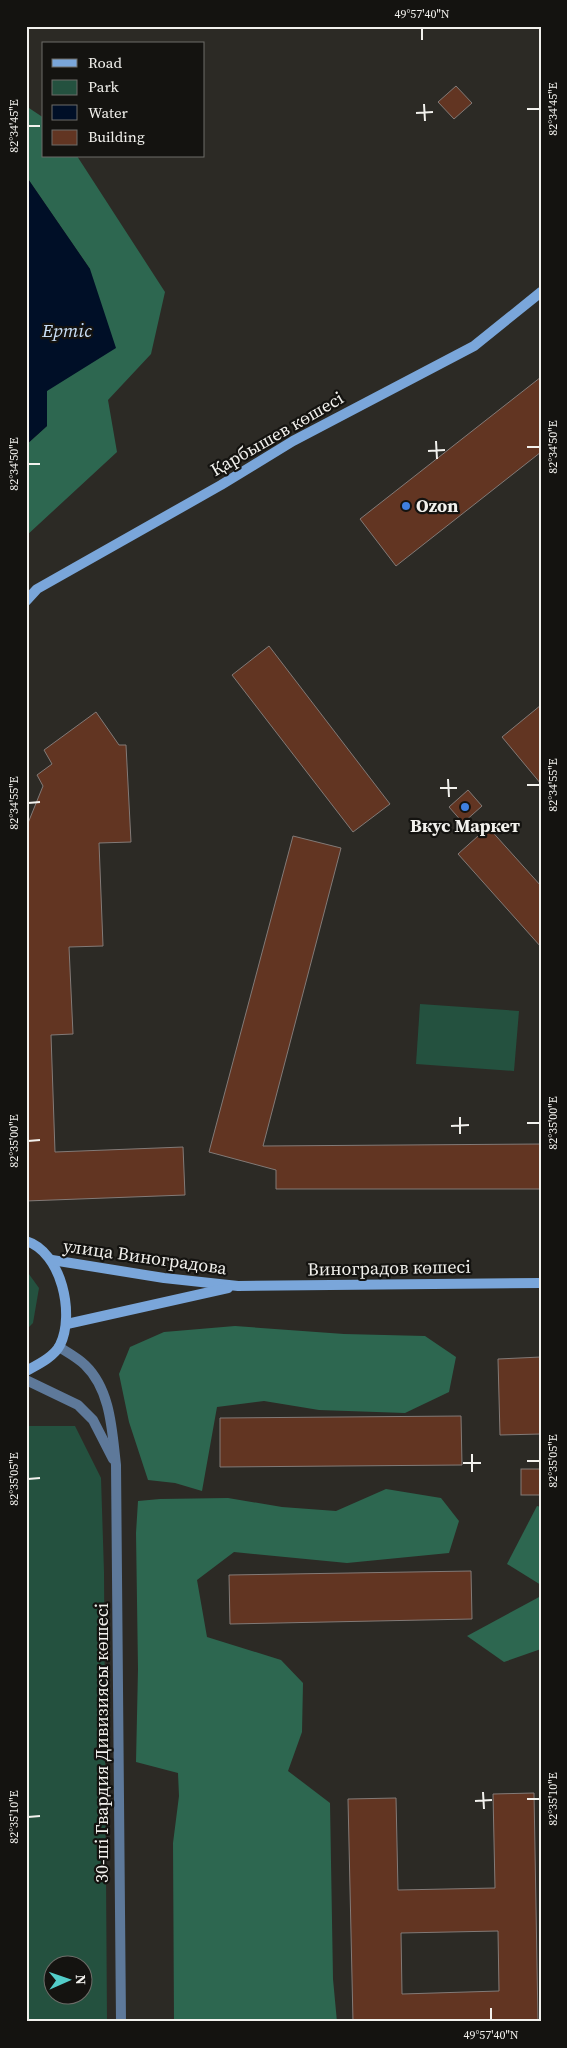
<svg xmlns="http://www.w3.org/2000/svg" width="567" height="2048" font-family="'Source Serif 4',serif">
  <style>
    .green { fill: #24513f; fill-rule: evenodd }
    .forest { fill: #2d6750 }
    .water { fill: #000f27 }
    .building { fill: #623522; stroke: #827a77; fill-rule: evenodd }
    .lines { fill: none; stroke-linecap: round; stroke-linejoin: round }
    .tertiary { stroke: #5e799a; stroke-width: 10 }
    .secondary { stroke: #7aa6da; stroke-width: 10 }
    .ticks { fill: none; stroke: #f2f1ed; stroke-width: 2 }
    .shop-dot { fill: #3f7fe0; stroke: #141310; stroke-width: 2 }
    .labels { text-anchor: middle; stroke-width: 4.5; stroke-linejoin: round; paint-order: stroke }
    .street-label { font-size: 18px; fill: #f2f1ed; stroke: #141310 }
    .poi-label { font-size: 18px; font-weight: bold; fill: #f2f1ed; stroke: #141310; text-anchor: start }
    .water-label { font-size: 19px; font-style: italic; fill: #c9dff7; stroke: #141310 }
    .neatline { fill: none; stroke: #f2f1ed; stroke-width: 2 }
    .ticks-label { font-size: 12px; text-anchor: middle; fill: #f2f1ed }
  </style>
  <rect width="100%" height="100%" fill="#2c2a25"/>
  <g class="green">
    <polygon points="420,1004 519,1011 514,1071 416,1064"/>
    <polygon points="26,1270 39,1288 33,1323 26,1330"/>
    <path d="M 26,1426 L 75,1426 L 101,1478 L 104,1572 L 107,2022 L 26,2022 ZM 52,1966 L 82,1966 L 82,1996 L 52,1996 Z"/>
  </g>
  <g class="forest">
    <polygon points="26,106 44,118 44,156 77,156 165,292 151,354 108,400 117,452 26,536 26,445 47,426 47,391 90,269 26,176"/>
    <polygon points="235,1326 344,1334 425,1336 456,1357 449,1392 405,1413 319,1410 264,1401 217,1407 202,1491 175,1483 148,1480 129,1422 119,1374 130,1347 164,1332"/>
    <polygon points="386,1489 441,1498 459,1521 449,1553 347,1563 234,1552 197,1580 207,1637 281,1660 303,1683 302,1732 288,1771 330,1803 333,1979 337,2022 174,2022 173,1843 179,1796 178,1773 136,1762 138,1669 136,1533 138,1501 160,1499 228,1498 282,1507 336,1511"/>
    <polygon points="537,1506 541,1507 541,1585 507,1564"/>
    <polygon points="541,1596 541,1649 504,1662 467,1636"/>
  </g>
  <polygon class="water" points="26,176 90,269 116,348 47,391 47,426 26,445"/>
  <g class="building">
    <polygon points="456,86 472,103 454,119 438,102"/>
    <polygon points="541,377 541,452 396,566 360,519"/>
    <polygon points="269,646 390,804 353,832 232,675"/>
    <polygon points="541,705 541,784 502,737"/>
    <polygon points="96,712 119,745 126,745 131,842 99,843 103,946 69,947 73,1034 51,1035 55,1152 183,1147 185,1195 26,1201 26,828 43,786 37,775 52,764 44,750"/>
    <polygon points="468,790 482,806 463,823 449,807"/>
    <polygon points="488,827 541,886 541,947 458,854"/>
    <polygon points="293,836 341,848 263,1146 541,1144 541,1189 276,1189 276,1170 209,1152"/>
    <polygon points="541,1357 541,1434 500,1435 498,1359"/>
    <polygon points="461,1416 462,1465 220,1467 220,1418"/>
    <rect x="521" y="1469" width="20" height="26"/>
    <polygon points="471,1571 472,1619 230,1624 229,1575"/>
    <path d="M 534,1793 L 538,2022 L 353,2022 L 348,1799 L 396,1798 L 398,1890 L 495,1888 L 493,1794 ZM 498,1931 L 499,1991 L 402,1994 L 401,1933 Z"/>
  </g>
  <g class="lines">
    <g class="tertiary">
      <path d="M 59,1347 C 67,1352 78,1358 85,1365 C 111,1390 112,1431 116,1465 L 121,2022"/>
      <polyline points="26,1380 78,1405 93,1420 113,1459"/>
    </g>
    <g class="secondary">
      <polyline points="26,601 37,589 221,485 293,441 474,346 541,292"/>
      <path d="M 26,1241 C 62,1252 75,1315 60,1345 C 54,1357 37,1365 26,1371"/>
      <polyline points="52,1260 164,1278 238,1286 541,1283"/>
      <polyline points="67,1324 228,1288"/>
    </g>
  </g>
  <path class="ticks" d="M 422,28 L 422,40M 424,104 L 425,121M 527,109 L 540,109M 416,113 L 433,112M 28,126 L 40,126M 436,441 L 437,459M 527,447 L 540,447M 428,451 L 445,450M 28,464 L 40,464M 448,779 L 449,797M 527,785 L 540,785M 440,788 L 457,788M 28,803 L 40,802M 460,1117 L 460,1134M 527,1123 L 540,1123M 451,1126 L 469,1125M 28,1141 L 40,1140M 472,1454 L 472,1472M 527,1461 L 540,1461M 463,1463 L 481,1463M 28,1479 L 40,1478M 483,1792 L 484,1809M 527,1799 L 540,1799M 475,1801 L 492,1800M 28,1817 L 40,1816M 491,2008 L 491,2020"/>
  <g class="shop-dot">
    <circle cx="406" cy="506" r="5"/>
    <circle cx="465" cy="807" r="5"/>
  </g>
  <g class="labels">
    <g class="street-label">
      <text transform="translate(277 434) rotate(-30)" y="6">Қарбышев көшесі</text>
      <text transform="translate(145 1257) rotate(8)" y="6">улица Виноградова</text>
      <text transform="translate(389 1268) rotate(-1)" y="6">Виноградов көшесі</text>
      <text transform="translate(102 1743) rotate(-90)" y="6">30-ші Гвардия Дивизиясы көшесі</text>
    </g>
    <g class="poi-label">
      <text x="416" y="512">Ozon</text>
      <text x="465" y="832" text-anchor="middle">Вкус Маркет</text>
    </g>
    <g class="water-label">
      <text x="67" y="337">Ертіс</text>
    </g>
  </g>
  <rect width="567" height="2048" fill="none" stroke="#141310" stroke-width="55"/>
  <rect x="42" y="42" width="162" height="115" fill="#141310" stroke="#6d6c68"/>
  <rect x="52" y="59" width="25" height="8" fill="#7aa6da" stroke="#6d6c68"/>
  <text x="88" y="68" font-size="15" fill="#f2f1ed">Road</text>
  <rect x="52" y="80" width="25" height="15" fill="#24513f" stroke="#6d6c68"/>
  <text x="88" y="92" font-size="15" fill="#f2f1ed">Park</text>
  <rect x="52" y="105" width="25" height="15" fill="#000f27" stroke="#6d6c68"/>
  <text x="88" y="118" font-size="15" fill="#f2f1ed">Water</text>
  <rect x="52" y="130" width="25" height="15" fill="#623522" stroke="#6d6c68"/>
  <text x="88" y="142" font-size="15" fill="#f2f1ed">Building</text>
  <g transform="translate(68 1980) rotate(88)"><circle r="24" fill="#141310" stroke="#6d6c68"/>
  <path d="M0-4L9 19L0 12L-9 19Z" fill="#53cdc9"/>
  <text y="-8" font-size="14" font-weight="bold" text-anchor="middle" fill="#f2f1ed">N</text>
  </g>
  <rect x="28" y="28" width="512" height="1992" class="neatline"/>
  <g class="ticks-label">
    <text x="422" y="18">49°57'40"N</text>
    <text transform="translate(553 109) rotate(-90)" y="4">82°34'45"E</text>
    <text transform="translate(14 126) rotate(-90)" y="4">82°34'45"E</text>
    <text transform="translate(553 447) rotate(-90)" y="4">82°34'50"E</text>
    <text transform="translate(14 464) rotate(-90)" y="4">82°34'50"E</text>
    <text transform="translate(553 785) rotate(-90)" y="4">82°34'55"E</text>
    <text transform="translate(14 803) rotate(-90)" y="4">82°34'55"E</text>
    <text transform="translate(553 1123) rotate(-90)" y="4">82°35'00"E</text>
    <text transform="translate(14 1141) rotate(-90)" y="4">82°35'00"E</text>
    <text transform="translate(553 1461) rotate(-90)" y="4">82°35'05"E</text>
    <text transform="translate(14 1479) rotate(-90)" y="4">82°35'05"E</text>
    <text transform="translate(553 1799) rotate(-90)" y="4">82°35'10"E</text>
    <text transform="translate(14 1817) rotate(-90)" y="4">82°35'10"E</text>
    <text x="491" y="2039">49°57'40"N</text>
  </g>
</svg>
